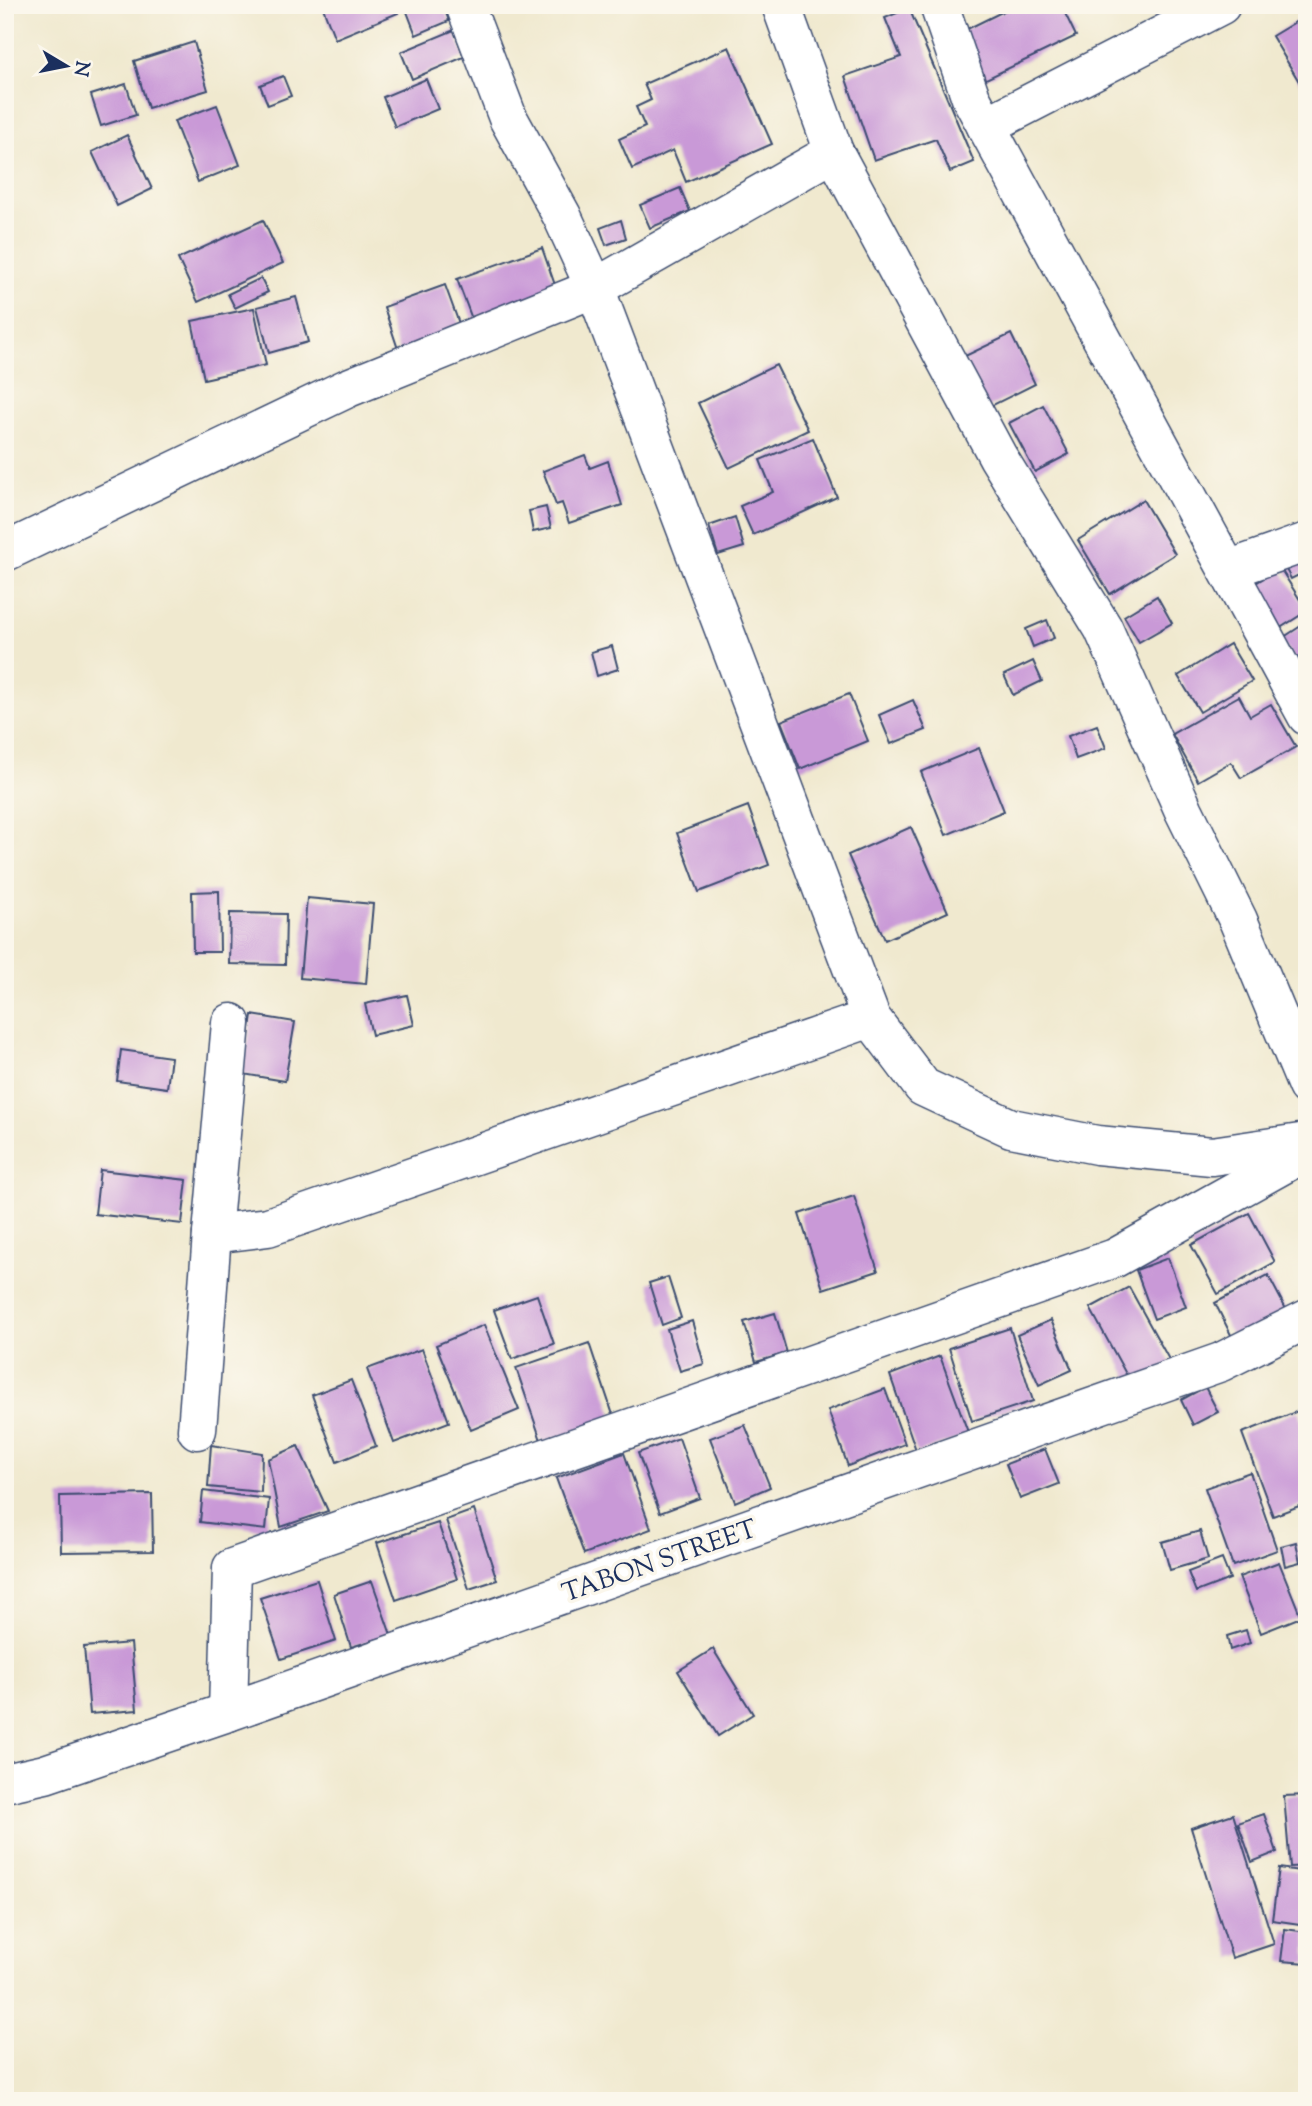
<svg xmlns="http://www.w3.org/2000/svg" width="1312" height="2106" font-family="'Sorts Mill Goudy',serif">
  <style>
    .building { fill: #c999d7 }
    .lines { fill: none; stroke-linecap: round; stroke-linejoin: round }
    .minor-casing { stroke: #3b4b6f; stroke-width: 41 }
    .minor { stroke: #fff; stroke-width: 38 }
    .labels { text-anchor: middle; stroke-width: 7; stroke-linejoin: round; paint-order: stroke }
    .street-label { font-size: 26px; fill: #1b2f5e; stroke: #fbf7ec }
  </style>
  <rect width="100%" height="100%" fill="#fbf7ec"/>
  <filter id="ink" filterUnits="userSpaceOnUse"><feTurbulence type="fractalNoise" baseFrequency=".0143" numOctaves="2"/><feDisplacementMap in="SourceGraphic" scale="14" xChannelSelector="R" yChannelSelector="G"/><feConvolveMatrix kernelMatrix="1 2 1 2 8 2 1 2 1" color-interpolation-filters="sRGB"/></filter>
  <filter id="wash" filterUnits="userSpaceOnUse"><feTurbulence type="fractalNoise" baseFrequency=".00686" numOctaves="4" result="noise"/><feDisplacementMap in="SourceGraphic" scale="28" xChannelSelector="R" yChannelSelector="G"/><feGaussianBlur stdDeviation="1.57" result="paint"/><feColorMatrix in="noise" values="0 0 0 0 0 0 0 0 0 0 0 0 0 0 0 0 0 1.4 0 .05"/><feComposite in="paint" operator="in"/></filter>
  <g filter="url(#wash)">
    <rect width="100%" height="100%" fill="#f0e9cf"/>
    <g id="blocks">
      <g class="building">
        <polygon points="322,5 395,5 398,13 335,39"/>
        <polygon points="415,5 443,5 449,21 416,35 406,9"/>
        <polygon points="1016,5 1061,5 1076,36 982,81 959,33"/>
        <polygon points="909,8 974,162 950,172 936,139 874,160 845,76 901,57 885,18"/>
        <polygon points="1307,15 1307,88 1304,90 1272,36"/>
        <polygon points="454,30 464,57 412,79 401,52"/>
        <polygon points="194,42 208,90 148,108 134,61"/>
        <polygon points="729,47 772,144 686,182 673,150 632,169 619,139 645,127 636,107 651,100 644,84"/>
        <polygon points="283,76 291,96 268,105 260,85"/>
        <polygon points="426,79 438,109 395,127 383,97"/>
        <polygon points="126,84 136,115 101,126 91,95"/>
        <polygon points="217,105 240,165 198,182 174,121"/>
        <polygon points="127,135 152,189 117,206 92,152"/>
        <polygon points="680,188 690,211 650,228 640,205"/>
        <polygon points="263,220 283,263 198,302 178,259"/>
        <polygon points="621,220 626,238 606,245 600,228"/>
        <polygon points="542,248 556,288 472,319 457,279"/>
        <polygon points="261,278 268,292 235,308 228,294"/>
        <polygon points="445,285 461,329 399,352 384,307"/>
        <polygon points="296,297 308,342 269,353 257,307"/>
        <polygon points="254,308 266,365 204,379 192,321"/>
        <polygon points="1011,334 1035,384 987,408 963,357"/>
        <polygon points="776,365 808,430 729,468 698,403"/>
        <polygon points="1043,405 1069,454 1035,472 1009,423"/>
        <polygon points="813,438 837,497 753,535 740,506 773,492 760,460"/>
        <polygon points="585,455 590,468 608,461 622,505 569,523 562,503 556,505 543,471"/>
        <polygon points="1143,500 1175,554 1110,594 1078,540"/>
        <polygon points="546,507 551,528 533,532 529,511"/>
        <polygon points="735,517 744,547 718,555 709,526"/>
        <polygon points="1307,555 1307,571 1291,579 1283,564"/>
        <polygon points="1280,568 1307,611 1277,630 1251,586"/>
        <polygon points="1157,596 1172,623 1139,642 1124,616"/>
        <polygon points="1047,620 1054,638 1033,647 1026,629"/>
        <polygon points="1307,622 1307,678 1281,639"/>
        <polygon points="1230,644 1252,681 1200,712 1178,676"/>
        <polygon points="612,646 618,669 597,676 591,652"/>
        <polygon points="1033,661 1042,681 1013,695 1004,675"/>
        <polygon points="849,694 868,741 800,769 781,721"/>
        <polygon points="1239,696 1250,716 1271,704 1296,747 1241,778 1231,762 1198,781 1172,734"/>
        <polygon points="913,700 926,730 891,744 879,715"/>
        <polygon points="1097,725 1106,748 1076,759 1068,736"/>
        <polygon points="979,748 1004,811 946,835 921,772"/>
        <polygon points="748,806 769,865 699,892 677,833"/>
        <polygon points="911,827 948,912 885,940 848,855"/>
        <polygon points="219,891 220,952 193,952 192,892"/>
        <polygon points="307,898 373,904 366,984 300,978"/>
        <polygon points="230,913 286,914 285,965 229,964"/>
        <polygon points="407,995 414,1025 372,1035 365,1004"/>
        <polygon points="252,1015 295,1022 285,1081 243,1074"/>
        <polygon points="121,1050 171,1057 167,1088 117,1081"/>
        <polygon points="100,1170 187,1180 182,1224 95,1214"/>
        <polygon points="854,1196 878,1271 823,1289 799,1214"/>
        <polygon points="1249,1213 1275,1262 1218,1294 1191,1245"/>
        <polygon points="1168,1258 1186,1307 1154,1319 1136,1270"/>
        <polygon points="1268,1275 1287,1311 1233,1339 1215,1303"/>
        <polygon points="668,1277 681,1318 662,1325 649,1283"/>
        <polygon points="1129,1287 1171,1363 1132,1385 1090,1308"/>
        <polygon points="537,1295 554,1344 512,1359 494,1310"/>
        <polygon points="775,1313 787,1353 756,1362 744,1322"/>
        <polygon points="1051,1320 1072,1370 1039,1385 1017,1335"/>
        <polygon points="692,1321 704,1364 680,1371 667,1329"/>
        <polygon points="484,1325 519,1410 471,1430 436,1345"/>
        <polygon points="1010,1328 1033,1401 972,1421 949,1348"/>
        <polygon points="589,1343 614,1418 542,1443 516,1368"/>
        <polygon points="422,1349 449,1422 394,1443 367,1369"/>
        <polygon points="940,1356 969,1435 917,1453 890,1375"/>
        <polygon points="351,1380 376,1446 337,1462 312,1395"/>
        <polygon points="1205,1387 1218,1412 1193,1425 1181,1400"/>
        <polygon points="885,1389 905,1444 848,1466 828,1410"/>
        <polygon points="1298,1411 1307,1435 1307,1503 1273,1516 1242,1433"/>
        <polygon points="745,1425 770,1487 735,1502 710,1438"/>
        <polygon points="679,1438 700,1498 660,1513 638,1453"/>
        <polygon points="211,1445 262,1453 261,1492 208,1487"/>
        <polygon points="298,1446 328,1511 281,1527 268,1459"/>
        <polygon points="1045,1449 1059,1484 1020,1499 1006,1464"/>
        <polygon points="624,1453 651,1529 584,1554 556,1478"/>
        <polygon points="1250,1472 1277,1550 1233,1566 1205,1488"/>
        <polygon points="203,1491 269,1499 266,1530 200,1522"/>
        <polygon points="152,1494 153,1551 61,1552 60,1496"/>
        <polygon points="474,1510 497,1580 469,1589 446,1520"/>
        <polygon points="438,1523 457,1579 396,1600 377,1543"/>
        <polygon points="1200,1531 1208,1559 1170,1570 1162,1542"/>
        <polygon points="1296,1542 1300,1562 1285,1566 1281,1546"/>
        <polygon points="1222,1559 1230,1579 1196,1592 1188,1572"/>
        <polygon points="1279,1562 1301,1617 1261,1633 1239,1577"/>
        <polygon points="317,1580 336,1641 281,1659 260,1598"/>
        <polygon points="372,1581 391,1635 351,1647 334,1594"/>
        <polygon points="1246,1630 1250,1643 1230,1650 1227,1636"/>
        <polygon points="131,1643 137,1710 90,1714 84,1647"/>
        <polygon points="713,1649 753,1714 718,1736 678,1671"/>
        <polygon points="1307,1795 1307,1866 1290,1867 1284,1796"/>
        <polygon points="1233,1814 1274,1944 1232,1958 1191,1828"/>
        <polygon points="1264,1814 1277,1852 1252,1862 1238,1823"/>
        <polygon points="1279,1868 1307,1872 1307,1925 1272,1920"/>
        <polygon points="1285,1929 1307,1932 1307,1963 1281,1961"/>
      </g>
    </g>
  </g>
  <g filter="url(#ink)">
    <use href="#blocks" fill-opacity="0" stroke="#3b4b6f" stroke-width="2"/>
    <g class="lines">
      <g class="minor-casing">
        <g id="minor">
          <polyline points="465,5 508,118 562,216 595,288 871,1018 923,1087 1011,1128 1097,1145 1212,1156 1307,1142"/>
          <polyline points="781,5 834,152 998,457 1103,628 1184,811 1238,920 1307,1086"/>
          <polyline points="939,5 971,98 1307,716"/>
          <polyline points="986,126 1221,5"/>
          <polyline points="5,552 348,388 595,288 834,152"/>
          <polyline points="1228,570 1307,542"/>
          <polyline points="231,1023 212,1234 268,1227 871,1018"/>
          <polyline points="197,1430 212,1234"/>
          <polyline points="228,1712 232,1568 1115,1258 1307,1151"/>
          <polyline points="5,1783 45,1774 228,1712 1221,1362 1307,1319"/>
        </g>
      </g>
      <use href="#minor" class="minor"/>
    </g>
  </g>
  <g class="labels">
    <g class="street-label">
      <text transform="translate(659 1560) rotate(-19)" y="9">TABON STREET</text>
    </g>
  </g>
  <rect width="1312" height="2106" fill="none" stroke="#fbf7ec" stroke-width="28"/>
  <g transform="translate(66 66) rotate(100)" stroke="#fbf7ec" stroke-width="5" paint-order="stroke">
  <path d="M0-5L12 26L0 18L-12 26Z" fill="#1b2f5e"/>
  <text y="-10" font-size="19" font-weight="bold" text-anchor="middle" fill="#1b2f5e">N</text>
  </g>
</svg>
